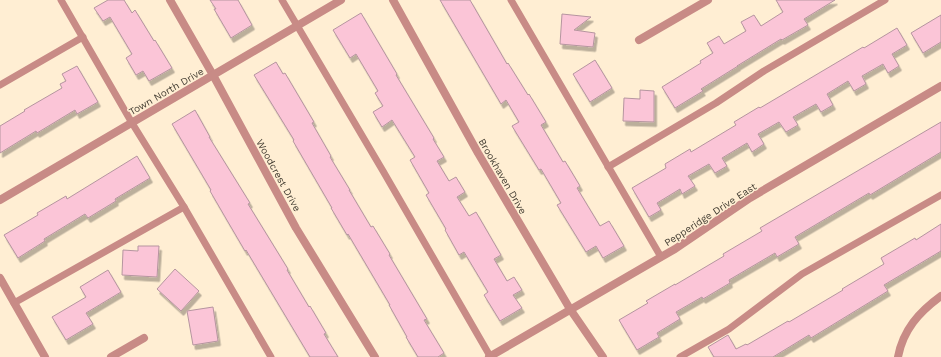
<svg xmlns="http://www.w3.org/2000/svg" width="941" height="357" font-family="'Work Sans',sans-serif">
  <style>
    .building { fill: #fbc5d7; stroke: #b5959f; filter: url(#shadow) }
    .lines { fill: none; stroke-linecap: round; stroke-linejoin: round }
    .service { stroke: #c88b86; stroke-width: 7 }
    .minor { stroke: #c88b86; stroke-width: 8 }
    .labels { text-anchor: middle; stroke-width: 3; stroke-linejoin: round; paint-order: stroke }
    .street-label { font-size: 10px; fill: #423c31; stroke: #ffeed3 }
  </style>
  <defs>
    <filter id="shadow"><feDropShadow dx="2.5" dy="4.5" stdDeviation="0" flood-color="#0004"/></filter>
  </defs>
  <rect width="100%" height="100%" fill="#ffeed3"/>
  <g class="building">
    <polygon points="108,0 124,0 132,13 135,10 154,41 155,40 172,68 149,81 143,71 136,75 126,58 132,54 110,17 103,21 94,8"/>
    <polygon points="210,0 238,0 252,25 231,38 214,9 216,9"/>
    <polygon points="440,0 470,0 507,64 508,63 528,95 529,94 546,122 541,125 563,162 565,161 580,186 577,188 600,226 609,221 624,246 603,258 596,246 586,252 557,205 561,203 541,169 539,170 512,126 519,122 506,100 501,104"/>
    <polygon points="776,0 835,0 804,19 808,25 782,40 781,39 737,66 738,66 701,89 703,91 675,108 662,87 701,63 700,61 713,53 707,43 719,36 724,44 746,31 741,22 754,15 761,26 783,12"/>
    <polygon points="361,13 397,74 396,75 434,138 433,139 444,157 437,161 449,181 456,177 465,192 457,197 469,216 476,212 483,224 501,255 494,259 507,281 514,277 522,290 513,295 522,308 500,321 484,295 488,292 464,252 459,255 445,230 446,229 426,195 429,193 410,160 415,157 392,120 382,127 373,112 383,106 375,93 378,91 356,54 350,58 333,30"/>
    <polygon points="562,14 591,17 574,30 595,33 593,47 560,44"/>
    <polygon points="941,15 941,42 923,53 911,33"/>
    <polygon points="897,28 907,45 892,54 899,66 888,73 883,64 862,76 866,84 854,91 848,81 827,94 833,105 821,112 816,104 793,117 798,125 786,132 779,122 758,134 764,144 752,152 747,143 722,158 727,166 715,173 709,164 688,176 695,186 682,194 680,189 657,203 661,210 649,217 632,188 666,168 665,164 690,149 691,152 736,125 734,122 759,107 760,108 863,47 864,48"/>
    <polygon points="595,60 612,88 590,102 573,74"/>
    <polygon points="276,62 283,74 285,73 314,122 312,123 331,156 330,157 350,190 349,190 371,227 373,226 390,254 389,255 427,319 424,320 444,353 438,357 418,357 406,337 407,337 389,305 390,305 348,234 347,235 331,208 332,208 293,141 294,140 254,75"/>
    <polygon points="77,66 98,102 77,114 75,110 37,133 36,131 0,153 0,126 25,111 24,110 62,88 60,84 66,81 62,74"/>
    <polygon points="640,90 654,91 654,122 623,121 624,98 640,99"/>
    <polygon points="195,110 210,137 209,137 250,203 248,204 288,269 287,270 309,307 310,306 326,333 324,334 338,357 310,357 246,250 245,251 228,222 210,191 211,190 172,124"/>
    <polygon points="941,122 941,152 870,195 869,193 795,237 799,244 777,257 775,253 729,280 730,283 703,299 702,297 676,312 680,319 657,333 659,337 637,350 619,320 648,303 646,301 675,284 675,285 724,256 723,254 762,231 760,228"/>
    <polygon points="137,156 150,178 115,199 116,201 88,218 85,214 44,239 45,241 18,258 4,235 38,215 37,213 66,196 67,199"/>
    <polygon points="941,224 941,251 884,285 888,291 811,338 809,335 773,357 714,357 708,347 728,335 736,349 746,344 747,345 788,321 789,322 843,290 842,289 884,264 881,258 915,238 916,240"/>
    <polygon points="138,246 159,246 157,277 122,275 123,250 138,251"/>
    <polygon points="175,269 199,291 181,311 157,289"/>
    <polygon points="108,270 121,292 86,313 93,324 66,340 52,317 86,297 80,287"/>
    <polygon points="213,307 218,341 193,345 187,311"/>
  </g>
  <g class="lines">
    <g class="service">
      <polyline points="61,0 132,123 184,207 271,357"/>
      <polyline points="282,0 383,171 490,356"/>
      <polyline points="511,0 661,257"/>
      <polyline points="0,85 83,37"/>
      <polyline points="608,167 716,103 764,71 885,0"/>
      <polyline points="14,303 184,207"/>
      <polyline points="680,357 729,329 802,274 941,195"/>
    </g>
    <g class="minor">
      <polyline points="170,0 213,75 296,228 375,357"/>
      <polyline points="393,0 478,153 570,309 603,357"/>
      <polyline points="639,40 708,0"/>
      <polyline points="0,200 341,0"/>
      <polyline points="0,278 45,357"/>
      <polyline points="111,357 144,338"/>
      <polyline points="489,357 661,257 675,249 750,198 941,86"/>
      <path d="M 898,357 C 903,330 919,312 941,296"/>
    </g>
  </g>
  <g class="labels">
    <g class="street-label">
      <text transform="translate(166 91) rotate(-30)" y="4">Town North Drive</text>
      <text transform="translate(279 175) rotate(61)" y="4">Woodcrest Drive</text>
      <text transform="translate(503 176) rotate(60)" y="4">Brookhaven Drive</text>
      <text transform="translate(710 214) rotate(-33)" y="4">Pepperidge Drive East</text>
    </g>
  </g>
</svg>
